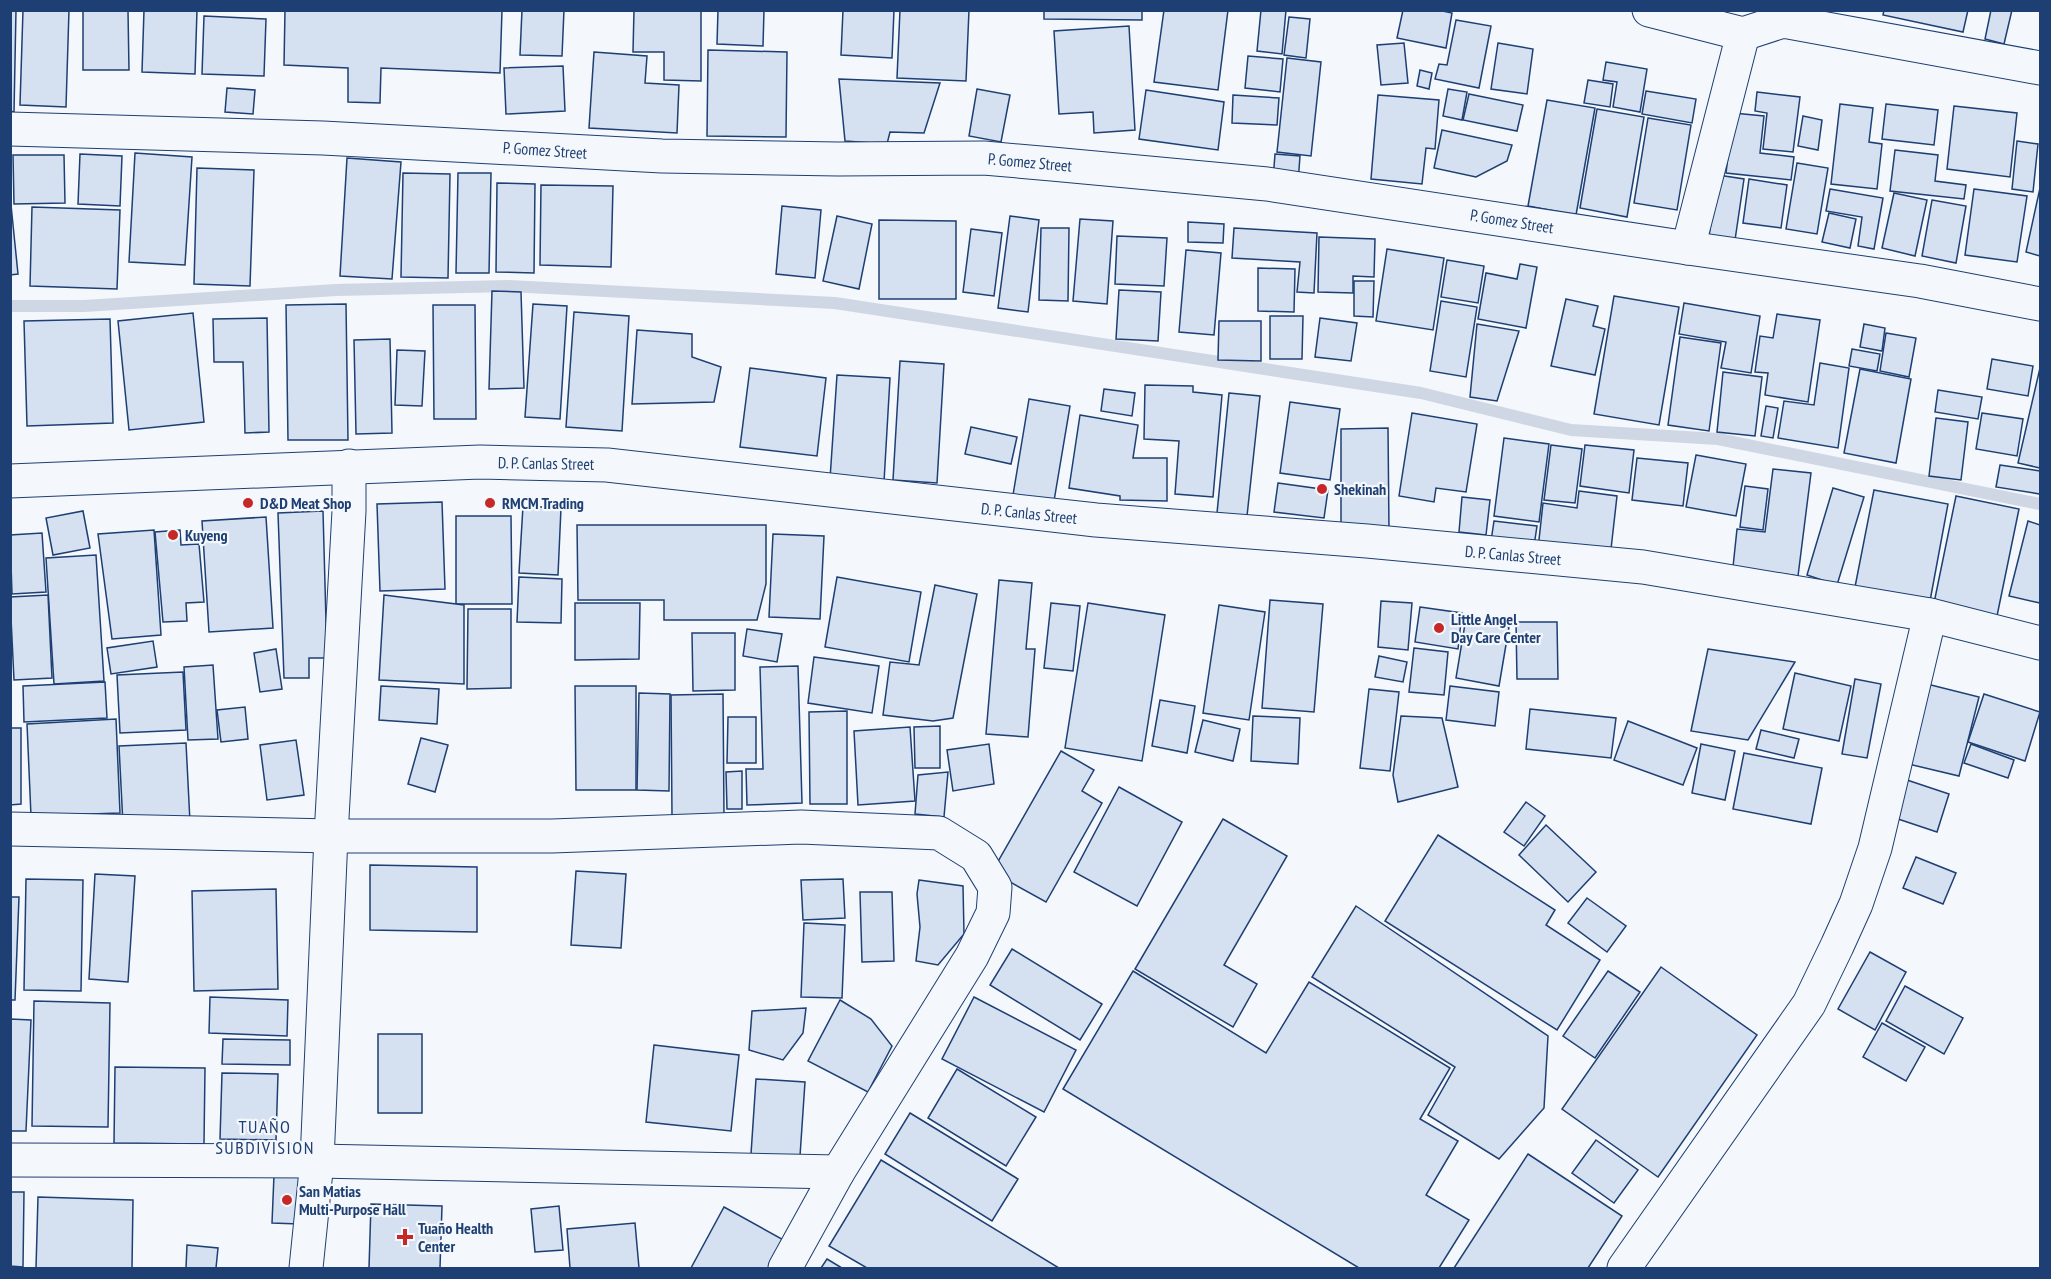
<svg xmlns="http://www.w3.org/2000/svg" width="2051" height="1279" font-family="'PT Sans Narrow',sans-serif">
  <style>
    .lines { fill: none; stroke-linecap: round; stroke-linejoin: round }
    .stream { stroke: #cfd7e4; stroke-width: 12 }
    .building { fill: #d5e0f0; stroke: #1d3f73; stroke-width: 1.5 }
    .street-casing { stroke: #1d3f73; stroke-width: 35 }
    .secondary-casing { stroke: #1d3f73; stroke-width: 35 }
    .street { stroke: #f4f7fb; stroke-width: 33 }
    .secondary { stroke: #f4f7fb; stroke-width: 33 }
    .poi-dot { fill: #c62828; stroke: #f4f7fb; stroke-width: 2 }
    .labels { text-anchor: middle; stroke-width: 4.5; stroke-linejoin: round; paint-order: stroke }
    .street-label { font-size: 16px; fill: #1d3f73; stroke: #f4f7fb }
    .poi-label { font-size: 16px; font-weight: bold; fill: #1d3f73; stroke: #f4f7fb; text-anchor: start }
    .neighbourhood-label { font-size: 18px; letter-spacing: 1.5px; fill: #1d3f73; stroke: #f4f7fb }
  </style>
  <rect width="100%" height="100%" fill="#f4f7fb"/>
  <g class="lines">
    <polyline class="stream" points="10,306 84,306 336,290 509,286 835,303 1421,393 1571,430 1718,439 2040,504"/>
  </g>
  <g class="building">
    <polygon points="10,10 16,10 14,112 10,111"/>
    <polygon points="23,10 69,10 66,107 20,105"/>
    <polygon points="144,10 197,10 195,74 142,72"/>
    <polygon points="285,10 502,10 500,73 381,68 380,103 348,102 348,68 284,65"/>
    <polygon points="522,10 564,10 562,56 520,55"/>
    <polygon points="634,10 701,10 701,81 664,80 664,52 633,52"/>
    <polygon points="718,10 764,10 763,46 717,44"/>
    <polygon points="843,10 894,10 892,58 841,55"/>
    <polygon points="900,10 969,10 966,81 897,78"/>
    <polygon points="1044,10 1142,10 1142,20 1044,19"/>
    <polygon points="1164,10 1228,10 1218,90 1154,82"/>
    <polygon points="1261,10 1286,10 1282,54 1257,51"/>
    <polygon points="1403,10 1438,10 1452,13 1446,48 1397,38"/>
    <polygon points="1884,10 1968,10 1963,32 1883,15"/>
    <polygon points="1991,10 2012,10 2004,44 1985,39"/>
    <polygon points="83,11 128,11 129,70 83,70"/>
    <polygon points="204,16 266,19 264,76 202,74"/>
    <polygon points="1289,17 1310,19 1306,58 1284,55"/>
    <polygon points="1456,20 1491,26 1479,88 1435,79 1439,64 1447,65"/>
    <polygon points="1129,26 1135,130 1094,133 1093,112 1059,114 1054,31"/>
    <polygon points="1404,43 1408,83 1381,85 1377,45"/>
    <polygon points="1498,43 1533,49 1527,94 1491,89"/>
    <polygon points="708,50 787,52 786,137 707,136"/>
    <polygon points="594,52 647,56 645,83 679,85 677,133 589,128"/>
    <polygon points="1248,56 1283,59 1280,92 1245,88"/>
    <polygon points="1287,58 1321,62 1311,156 1277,152"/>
    <polygon points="1606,62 1647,69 1640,112 1613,107 1617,82 1603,80"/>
    <polygon points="563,66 565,111 506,114 504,68"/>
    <polygon points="1420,70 1432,73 1429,89 1417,86"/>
    <polygon points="839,79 940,83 924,133 890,132 887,144 845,141"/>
    <polygon points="1588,80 1613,84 1610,107 1584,103"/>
    <polygon points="227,88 255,90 253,114 225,112"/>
    <polygon points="977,89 1010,95 1001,142 969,136"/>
    <polygon points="1448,89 1467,92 1462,120 1443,116"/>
    <polygon points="1146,90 1224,102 1218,150 1139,139"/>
    <polygon points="1646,91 1696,99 1692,123 1642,114"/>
    <polygon points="1757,92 1800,97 1793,152 1763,149 1767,113 1755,111"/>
    <polygon points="1469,94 1523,105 1517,131 1463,120"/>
    <polygon points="1233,95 1279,98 1277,125 1232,123"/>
    <polygon points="1378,95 1439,100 1435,149 1426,148 1422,184 1371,179"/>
    <polygon points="1547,100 1595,108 1576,215 1528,206"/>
    <polygon points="1840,104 1873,108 1869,142 1882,144 1877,189 1831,184"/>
    <polygon points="1886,104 1938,110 1934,145 1882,139"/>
    <polygon points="1954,106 2017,113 2010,177 1947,169"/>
    <polygon points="1597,109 1644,117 1627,217 1580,208"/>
    <polygon points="1733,113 1764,116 1760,153 1794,157 1791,180 1726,173"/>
    <polygon points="1803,116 1822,120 1818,150 1798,146"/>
    <polygon points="1648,118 1691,125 1677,210 1634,203"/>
    <polygon points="1442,130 1512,145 1507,161 1476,177 1434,168"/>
    <polygon points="2017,141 2038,144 2033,192 2012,189"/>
    <polygon points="1895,150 1938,155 1935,181 1966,185 1964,199 1890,191"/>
    <polygon points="135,153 192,157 185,265 129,262"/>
    <polygon points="80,154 122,156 120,206 78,204"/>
    <polygon points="1275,154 1300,156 1298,183 1273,180"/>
    <polygon points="13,155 64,155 65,203 14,204"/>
    <polygon points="347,158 401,162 392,279 340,276"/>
    <polygon points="1797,163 1828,168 1817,234 1786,229"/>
    <polygon points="197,168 254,170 250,286 194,284"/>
    <polygon points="403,173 450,174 448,278 401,277"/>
    <polygon points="458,173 491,173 489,273 456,273"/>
    <polygon points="1718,175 1744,179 1735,240 1709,236"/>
    <polygon points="1749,179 1787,185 1781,228 1743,223"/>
    <polygon points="497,183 535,184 534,273 496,272"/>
    <polygon points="541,185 613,186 611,267 540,265"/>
    <polygon points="2040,188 2040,256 2026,252"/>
    <polygon points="1830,189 1883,198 1874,249 1858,246 1862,217 1826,211"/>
    <polygon points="1974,189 2027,196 2017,262 1965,255"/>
    <polygon points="1894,193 1927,200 1915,256 1882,248"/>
    <polygon points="10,195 18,274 10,275"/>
    <polygon points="1932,200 1966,206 1956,263 1922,256"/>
    <polygon points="782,206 821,210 815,278 776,274"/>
    <polygon points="32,207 120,210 117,289 30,286"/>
    <polygon points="1829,213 1856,219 1850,248 1822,242"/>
    <polygon points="837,216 872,224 859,289 823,281"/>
    <polygon points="1010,216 1039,220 1028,312 998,308"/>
    <polygon points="1080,219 1113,221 1107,304 1073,301"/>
    <polygon points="879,220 956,221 956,299 879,299"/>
    <polygon points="1188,222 1224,224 1223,243 1188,242"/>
    <polygon points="1041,228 1069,228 1068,301 1039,300"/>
    <polygon points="1234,228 1317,233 1314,293 1297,292 1300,262 1232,258"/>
    <polygon points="971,229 1002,233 994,296 963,292"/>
    <polygon points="1117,236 1167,238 1164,286 1115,284"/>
    <polygon points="1319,237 1375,239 1374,277 1353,276 1353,293 1318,292"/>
    <polygon points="1387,249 1444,258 1433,330 1376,321"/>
    <polygon points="1186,250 1221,253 1214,335 1179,332"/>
    <polygon points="1447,260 1484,266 1478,303 1441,297"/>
    <polygon points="1520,264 1537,267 1526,328 1478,319 1486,273 1517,279"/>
    <polygon points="1258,268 1295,269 1294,312 1258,311"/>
    <polygon points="1354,281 1374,281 1373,317 1354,316"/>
    <polygon points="1119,290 1161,292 1158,341 1116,339"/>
    <polygon points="492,291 521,292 524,388 489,389"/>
    <polygon points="1614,296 1679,307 1659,425 1594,414"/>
    <polygon points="1566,299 1598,306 1593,326 1605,329 1595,375 1551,366"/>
    <polygon points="1441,301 1477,307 1466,377 1430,371"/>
    <polygon points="1684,303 1760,316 1751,373 1721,368 1726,342 1679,334"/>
    <polygon points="346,304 348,440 288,440 286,305"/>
    <polygon points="533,304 567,306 560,419 525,417"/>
    <polygon points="433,305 475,305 476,419 434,419"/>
    <polygon points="574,312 629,316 622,431 566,427"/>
    <polygon points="193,313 204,422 129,430 118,321"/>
    <polygon points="1777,314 1820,320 1808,402 1765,395 1768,373 1755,372 1760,336 1773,338"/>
    <polygon points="1270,316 1303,316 1302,359 1270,359"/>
    <polygon points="267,318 269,432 245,433 243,362 214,362 213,319"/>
    <polygon points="1320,318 1357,323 1351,361 1315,357"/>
    <polygon points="110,319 113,423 27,426 24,321"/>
    <polygon points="1219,321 1261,321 1261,361 1218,360"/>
    <polygon points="1477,324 1519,331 1497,401 1470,397"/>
    <polygon points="1864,324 1885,328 1882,351 1860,347"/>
    <polygon points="637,330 692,334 692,357 721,367 714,402 632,404"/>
    <polygon points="1886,333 1916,338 1909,377 1880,371"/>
    <polygon points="1680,337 1721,343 1709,431 1668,425"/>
    <polygon points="390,339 392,433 356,434 354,340"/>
    <polygon points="1852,349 1880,354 1877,371 1849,366"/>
    <polygon points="397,350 425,351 422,406 395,405"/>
    <polygon points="1992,359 2033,366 2028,396 1987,389"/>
    <polygon points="900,361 944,364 937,483 893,480"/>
    <polygon points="1820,363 1849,368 1838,448 1778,438 1784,401 1814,405"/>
    <polygon points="750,368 826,378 817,456 740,447"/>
    <polygon points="2040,368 2040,468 2018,463"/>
    <polygon points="1860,369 1911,379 1896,463 1844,453"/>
    <polygon points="1723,372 1762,377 1755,436 1717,432"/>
    <polygon points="837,375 890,378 884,482 830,479"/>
    <polygon points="1145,385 1193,386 1193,392 1222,395 1213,497 1175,494 1179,441 1144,439"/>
    <polygon points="1104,389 1135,393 1132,416 1101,411"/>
    <polygon points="1938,390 1982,397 1978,419 1935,412"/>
    <polygon points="1229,393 1260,396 1247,516 1217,513"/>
    <polygon points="1029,399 1070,406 1054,501 1013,495"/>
    <polygon points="1290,402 1340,409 1330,480 1280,473"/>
    <polygon points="1766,406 1778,408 1773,438 1761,436"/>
    <polygon points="1412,413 1477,424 1466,492 1436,488 1434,502 1399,496"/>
    <polygon points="1982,413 2023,419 2017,456 1976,449"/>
    <polygon points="1080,415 1138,425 1133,458 1167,458 1167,501 1120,500 1120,496 1069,488"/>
    <polygon points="1936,418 1968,422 1961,480 1929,476"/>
    <polygon points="971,427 1017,437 1011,464 965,454"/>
    <polygon points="1388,428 1389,530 1341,531 1341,429"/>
    <polygon points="1504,438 1549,444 1539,522 1494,516"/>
    <polygon points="1551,445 1582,449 1575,503 1544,500"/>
    <polygon points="1585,445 1634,450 1629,493 1580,486"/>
    <polygon points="1696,455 1746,464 1736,516 1686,507"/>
    <polygon points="1637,458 1688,463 1683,506 1632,500"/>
    <polygon points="2000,465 2040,471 2040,494 1996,487"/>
    <polygon points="1773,469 1811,473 1798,576 1733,567 1737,529 1765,532"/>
    <polygon points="1278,483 1328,490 1324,518 1274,512"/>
    <polygon points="1745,486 1768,489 1763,530 1740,527"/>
    <polygon points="1833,488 1864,497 1837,585 1807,575"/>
    <polygon points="1874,490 1948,504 1930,601 1855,587"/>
    <polygon points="1579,491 1617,496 1610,558 1538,549 1543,503 1577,508"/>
    <polygon points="1956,496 2019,509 1997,616 1934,603"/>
    <polygon points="1462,497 1490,500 1486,535 1459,532"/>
    <polygon points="442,502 445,589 380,591 377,504"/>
    <polygon points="523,506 561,508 558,575 519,573"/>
    <polygon points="83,511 90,548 53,555 46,518"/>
    <polygon points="323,511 327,658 309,658 309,678 284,678 278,513"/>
    <polygon points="456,516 511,516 512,604 456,604"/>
    <polygon points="266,517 273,628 209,632 202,521"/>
    <polygon points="1494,521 1537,526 1534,546 1491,541"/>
    <polygon points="2028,521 2040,525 2040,603 2009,596"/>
    <polygon points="577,525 766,525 766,584 757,620 664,620 664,600 578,600"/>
    <polygon points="154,530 161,635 112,639 98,534"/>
    <polygon points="180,530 181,545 199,544 204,602 186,603 187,621 163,622 155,532"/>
    <polygon points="42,533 46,592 12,594 10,535"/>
    <polygon points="773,534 824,536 820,619 769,617"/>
    <polygon points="96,555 104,681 54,684 46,558"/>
    <polygon points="519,577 562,579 561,623 517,622"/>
    <polygon points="837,577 921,592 909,662 825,647"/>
    <polygon points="999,580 1032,583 1026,649 1035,649 1028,737 986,734"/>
    <polygon points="935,585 977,594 953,718 933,721 883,715 890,662 919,665"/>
    <polygon points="48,595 52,678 14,680 10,597"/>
    <polygon points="384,595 464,605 464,684 379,680"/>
    <polygon points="1270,600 1323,604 1314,712 1262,708"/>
    <polygon points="1381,601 1412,603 1408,650 1378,647"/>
    <polygon points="575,603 640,603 639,659 575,660"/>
    <polygon points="1051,603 1080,606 1073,671 1044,668"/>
    <polygon points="1088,603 1165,615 1142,761 1065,748"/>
    <polygon points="1219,605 1265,612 1249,720 1203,713"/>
    <polygon points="1420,607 1462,613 1458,649 1415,642"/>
    <polygon points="468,609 511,609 511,688 467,689"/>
    <polygon points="1466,618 1509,627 1499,686 1456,678"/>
    <polygon points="1516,622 1557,622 1558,679 1517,679"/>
    <polygon points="747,629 782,634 777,662 743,656"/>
    <polygon points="692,633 735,633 735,690 693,691"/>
    <polygon points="153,641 157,667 111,674 107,648"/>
    <polygon points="1414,648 1448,652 1444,695 1409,692"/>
    <polygon points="276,649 282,689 260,692 254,653"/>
    <polygon points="1708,649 1795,662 1748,740 1691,731"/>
    <polygon points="1379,656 1407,662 1403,682 1375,677"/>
    <polygon points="814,657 879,666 872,713 808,703"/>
    <polygon points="213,665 218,739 188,740 184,667"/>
    <polygon points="798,666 802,803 747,805 746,769 763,769 760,667"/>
    <polygon points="183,672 186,730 120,733 117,675"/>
    <polygon points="1795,673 1851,686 1839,741 1783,729"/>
    <polygon points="1855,679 1881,684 1867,758 1842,754"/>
    <polygon points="105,682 107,718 24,722 23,686"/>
    <polygon points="1919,682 1979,697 1959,776 1900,762"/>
    <polygon points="381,686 439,689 437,724 379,720"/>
    <polygon points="575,686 636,686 636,790 576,790"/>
    <polygon points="1450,686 1499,692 1495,726 1446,720"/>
    <polygon points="1369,689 1399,692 1390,771 1360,768"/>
    <polygon points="639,693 670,694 669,791 637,790"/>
    <polygon points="723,694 724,815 672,816 671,695"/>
    <polygon points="1984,694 2040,712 2025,761 1968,742"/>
    <polygon points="1160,700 1195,706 1187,753 1152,746"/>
    <polygon points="245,707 248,739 221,742 217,710"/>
    <polygon points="1530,709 1616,718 1611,758 1526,749"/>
    <polygon points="847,711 847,804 810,804 809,712"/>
    <polygon points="1253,716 1300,718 1298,764 1251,761"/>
    <polygon points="1401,716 1442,718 1458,787 1398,802 1393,775"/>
    <polygon points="728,717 756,717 756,763 727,763"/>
    <polygon points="116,719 120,813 31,816 27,724"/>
    <polygon points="1203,720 1240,729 1233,761 1195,752"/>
    <polygon points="1628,721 1697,748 1683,785 1614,760"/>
    <polygon points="940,726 940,768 915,768 914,727"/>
    <polygon points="910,727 915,801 858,805 854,731"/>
    <polygon points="10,728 21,728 21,804 10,805"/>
    <polygon points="1761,730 1799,739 1794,758 1756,749"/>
    <polygon points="421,738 448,745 435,792 408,784"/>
    <polygon points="296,740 304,795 267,800 260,745"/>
    <polygon points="186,743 190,822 123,825 119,746"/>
    <polygon points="989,744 994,784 953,791 947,750"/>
    <polygon points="1701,744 1735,751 1725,800 1692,793"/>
    <polygon points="1971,744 2014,760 2008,778 1964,763"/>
    <polygon points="1061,751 1094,770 1082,791 1102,803 1046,902 992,872"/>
    <polygon points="1744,753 1822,768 1811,824 1733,809"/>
    <polygon points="742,771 742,809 727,809 726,772"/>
    <polygon points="948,772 944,817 915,814 918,775"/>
    <polygon points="1901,778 1949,794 1937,832 1889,816"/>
    <polygon points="1119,787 1182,822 1137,906 1074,872"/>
    <polygon points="1526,802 1545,816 1524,846 1504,832"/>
    <polygon points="1223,819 1287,856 1224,965 1257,984 1233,1027 1135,969"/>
    <polygon points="1546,825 1596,872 1568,902 1519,855"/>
    <polygon points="1438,835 1555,910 1546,925 1600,960 1557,1030 1385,921"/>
    <polygon points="1916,857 1956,873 1943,904 1903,888"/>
    <polygon points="370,865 477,867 477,932 370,930"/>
    <polygon points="576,871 626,874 621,948 571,945"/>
    <polygon points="95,874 135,876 128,982 89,979"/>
    <polygon points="26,879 83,880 81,991 24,990"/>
    <polygon points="843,879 845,918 803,920 801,880"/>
    <polygon points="919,880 963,886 964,934 938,965 916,961 920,927 917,894"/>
    <polygon points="276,889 278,989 194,991 192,891"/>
    <polygon points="860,892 892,892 894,961 862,962"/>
    <polygon points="10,897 19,897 15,1000 10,1000"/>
    <polygon points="1587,898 1626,926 1607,952 1568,923"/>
    <polygon points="1356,906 1548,1036 1544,1108 1499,1159 1428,1115 1455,1067 1312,977"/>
    <polygon points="804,923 845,925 842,998 801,997"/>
    <polygon points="1012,949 1102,1004 1080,1040 990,985"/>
    <polygon points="1870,952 1906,972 1875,1030 1838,1009"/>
    <polygon points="1661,967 1757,1035 1658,1177 1562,1109"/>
    <polygon points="1133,971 1266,1053 1309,982 1450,1068 1420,1119 1458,1141 1426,1195 1469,1220 1439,1268 1359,1268 1063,1089"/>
    <polygon points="1608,971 1640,992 1595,1058 1563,1036"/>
    <polygon points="1905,986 1963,1018 1944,1054 1886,1021"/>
    <polygon points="210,997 288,1000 287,1036 209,1033"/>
    <polygon points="974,997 1076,1050 1044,1112 942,1059"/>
    <polygon points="840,1000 871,1019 892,1046 868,1092 808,1061"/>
    <polygon points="34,1001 110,1003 108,1127 32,1126"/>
    <polygon points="806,1008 803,1033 783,1060 749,1050 752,1011"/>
    <polygon points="10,1019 31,1020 26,1131 10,1131"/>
    <polygon points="1882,1023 1925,1047 1906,1081 1863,1057"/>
    <rect x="378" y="1034" width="44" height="79"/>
    <polygon points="223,1039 290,1040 290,1065 222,1064"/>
    <polygon points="654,1045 739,1055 731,1131 646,1122"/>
    <polygon points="115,1067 205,1068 204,1144 114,1143"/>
    <polygon points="957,1069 1036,1117 1006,1166 928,1118"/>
    <polygon points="222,1073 278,1074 276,1140 220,1139"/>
    <polygon points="756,1079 805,1082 800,1156 751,1154"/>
    <polygon points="910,1113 1018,1179 992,1221 885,1154"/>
    <polygon points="1596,1140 1638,1170 1614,1203 1572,1173"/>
    <polygon points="1528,1154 1622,1216 1588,1268 1454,1268"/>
    <polygon points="881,1160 1059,1268 867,1268 829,1246"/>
    <polygon points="274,1175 302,1177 299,1224 272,1223"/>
    <polygon points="10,1192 24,1192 23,1267 10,1266"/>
    <polygon points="38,1197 133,1200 132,1268 36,1268"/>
    <polygon points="371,1204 442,1206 440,1268 369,1268"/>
    <polygon points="559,1206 563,1250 535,1252 531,1209"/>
    <polygon points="724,1207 789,1243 775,1268 691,1268"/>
    <polygon points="635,1223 639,1268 570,1268 567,1229"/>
    <polygon points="187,1245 218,1248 216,1268 186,1268"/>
    <polygon points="827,1259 842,1268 821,1268"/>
  </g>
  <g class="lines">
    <g class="street-casing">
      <g id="street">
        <polyline points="1649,10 1743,34 1783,21 2040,68"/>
        <polyline points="10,129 323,138 662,156 838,159 984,158 1052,164 1267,184 1688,248 1920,281 2040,304"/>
        <polyline points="1688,248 1743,34"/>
        <polyline points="10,829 331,836 552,836 801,827 939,833 976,856 995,887 993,913 972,956 838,1172 785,1268"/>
        <polyline points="10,1160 317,1161 838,1172"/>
        <polyline points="306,1268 317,1161 331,836 349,511 349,466"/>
        <polyline points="1624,1268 1809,1004 1837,946 1856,904 1875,848 1930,615"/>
      </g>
    </g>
    <g class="secondary-casing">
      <polyline id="secondary" points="10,481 480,462 607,465 1096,520 1367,541 1643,567 1930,615 2040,643"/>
    </g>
    <use href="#street" class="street"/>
    <use href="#secondary" class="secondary"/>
  </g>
  <g class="poi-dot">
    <circle cx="1322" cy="489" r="6"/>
    <circle cx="248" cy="503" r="6"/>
    <circle cx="490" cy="503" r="6"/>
    <circle cx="173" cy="535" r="6"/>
    <circle cx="1439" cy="628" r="6"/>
    <circle cx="287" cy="1200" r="6"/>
    <path d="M402 1228h6v6h6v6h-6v6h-6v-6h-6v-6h6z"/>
  </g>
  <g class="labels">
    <g class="street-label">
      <text transform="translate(545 150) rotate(4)" y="6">P. Gomez Street</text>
      <text transform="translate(1030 162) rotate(5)" y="6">P. Gomez Street</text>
      <text transform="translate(1512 221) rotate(9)" y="6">P. Gomez Street</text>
      <text transform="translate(546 463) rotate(1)" y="6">D. P. Canlas Street</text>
      <text transform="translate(1029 513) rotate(6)" y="6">D. P. Canlas Street</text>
      <text transform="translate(1513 555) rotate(5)" y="6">D. P. Canlas Street</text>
    </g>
    <g class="poi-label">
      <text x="1334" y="495">Shekinah</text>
      <text x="260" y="509">D&amp;D Meat Shop</text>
      <text x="502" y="509">RMCM Trading</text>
      <text x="185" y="541">Kuyeng</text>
      <text x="1451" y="625">Little Angel<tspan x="1451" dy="18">Day Care Center</tspan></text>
      <text x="299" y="1197">San Matias<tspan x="299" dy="18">Multi-Purpose Hall</tspan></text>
      <text x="418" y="1234">Tuaño Health<tspan x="418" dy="18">Center</tspan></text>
    </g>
    <g class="neighbourhood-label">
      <text x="265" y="1133">TUAÑO<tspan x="265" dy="21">SUBDIVISION</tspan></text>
    </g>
  </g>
  <rect width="2051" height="1279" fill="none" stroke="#1d3f73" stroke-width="24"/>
</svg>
